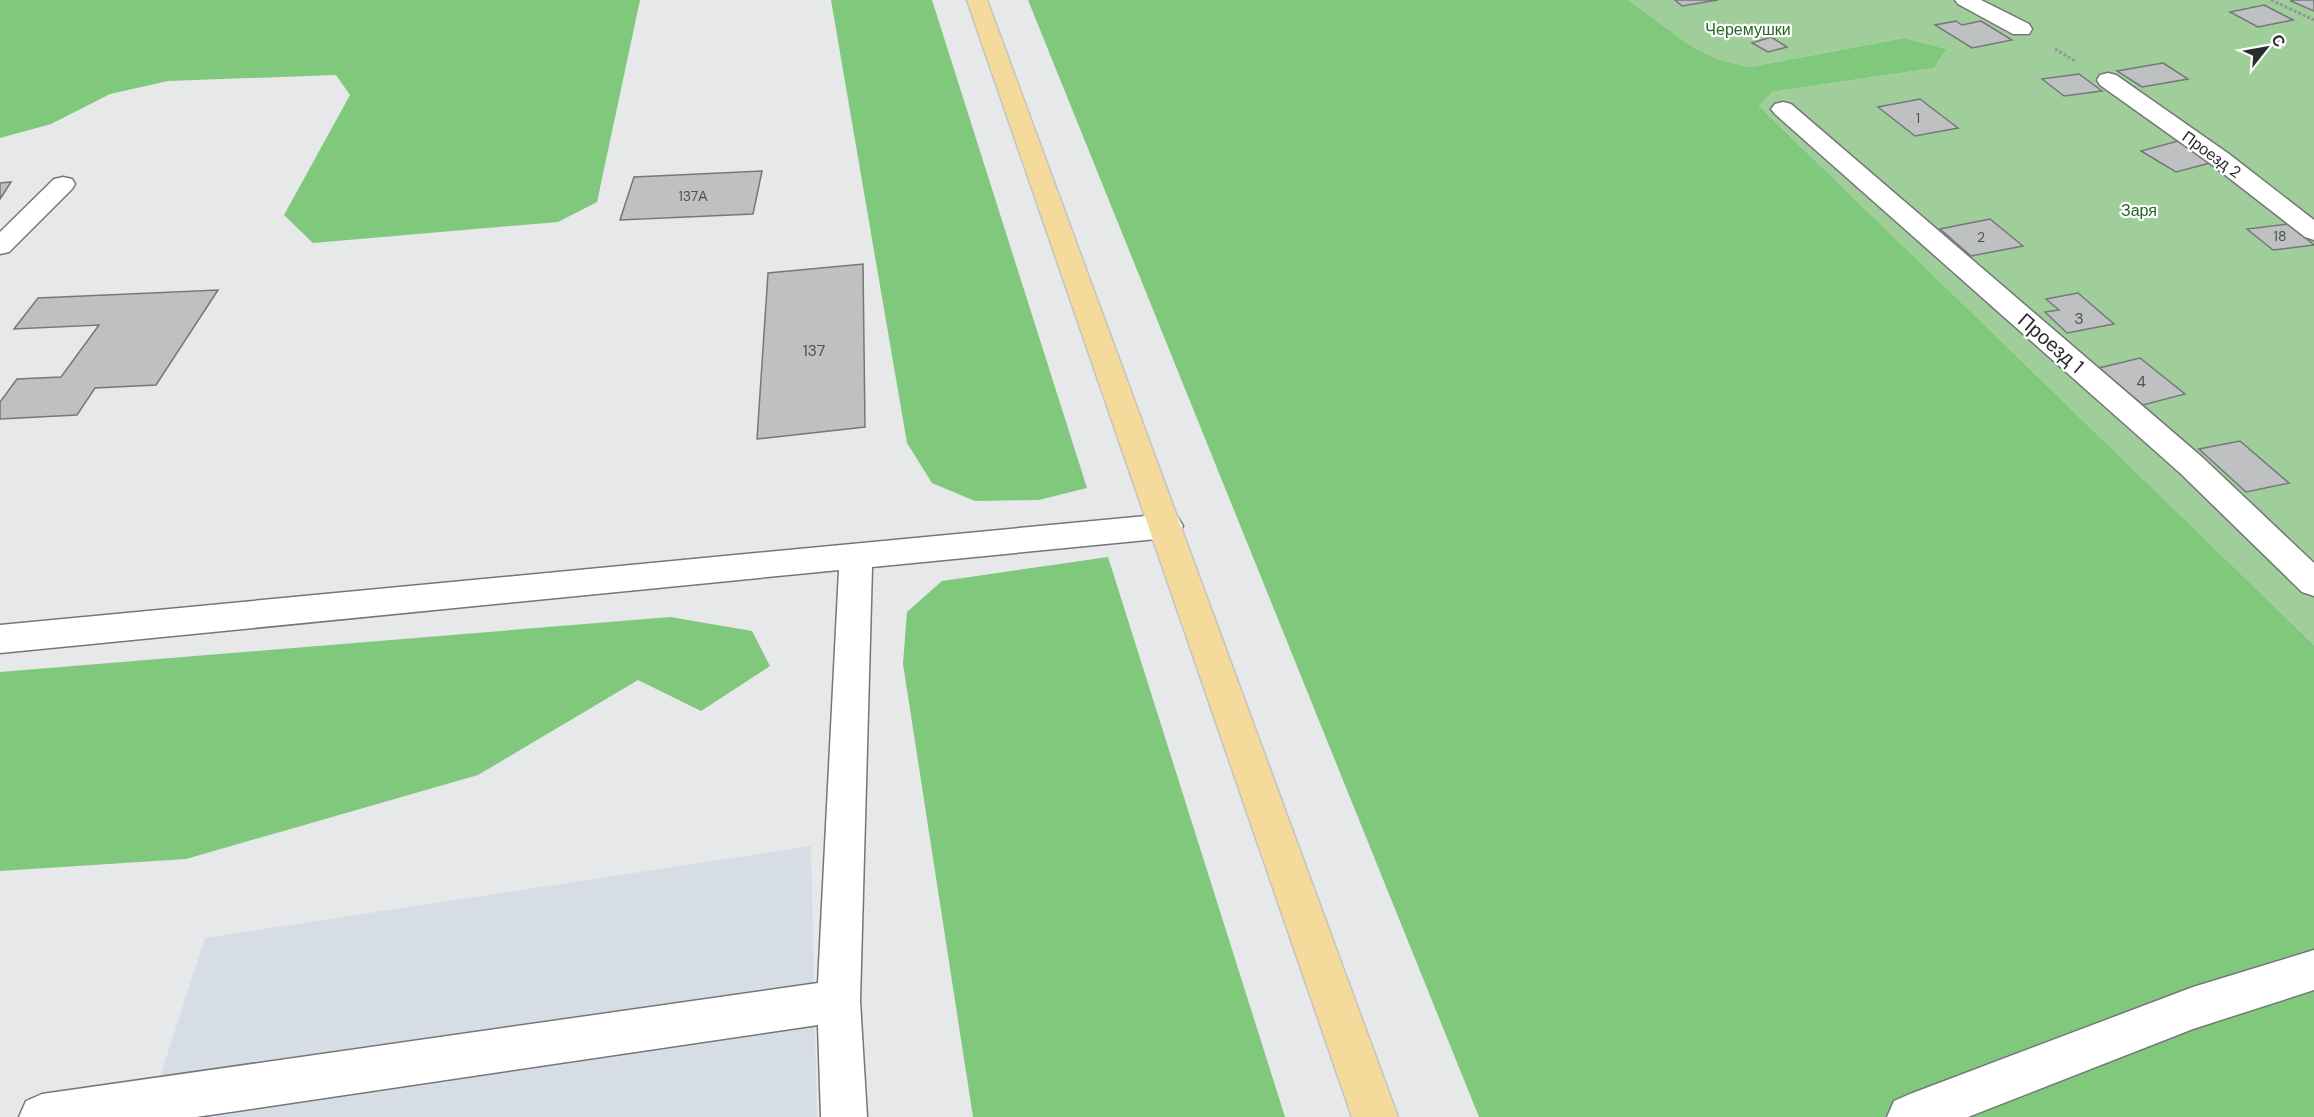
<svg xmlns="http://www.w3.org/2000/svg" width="2314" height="1117" font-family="'DM Sans',sans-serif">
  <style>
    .built { fill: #d6dde5 }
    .green { fill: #9fce9b }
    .forest { fill: #80c87c }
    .building { fill: #bec0c1; stroke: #767779; stroke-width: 1.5 }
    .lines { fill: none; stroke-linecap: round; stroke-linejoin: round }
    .minor-casing { stroke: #757678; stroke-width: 3 }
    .major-casing { stroke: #c4c4c4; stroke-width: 3 }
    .path { stroke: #959698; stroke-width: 3; stroke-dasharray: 3 2; stroke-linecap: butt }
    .minor { fill: #fff; fill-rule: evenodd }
    .major { fill: #f4da9b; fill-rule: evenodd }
    .labels { text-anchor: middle; stroke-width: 4.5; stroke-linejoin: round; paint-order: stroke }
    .far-number-label { font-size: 14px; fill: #505152 }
    .far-park-label { font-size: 16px; fill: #226821; stroke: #fff }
    .far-street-label { font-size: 16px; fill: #2b2c2d; stroke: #fff }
    .number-label { font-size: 16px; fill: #505152 }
    .street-label { font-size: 20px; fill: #2b2c2d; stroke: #fff }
  </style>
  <rect width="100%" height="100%" fill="#e6e8ea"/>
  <polygon class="built" points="811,846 817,1117 147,1117 205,938"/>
  <polygon class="green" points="1628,0 2314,0 2314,645 1759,106 1772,92 1934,68 1947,49 1904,38 1750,67 1720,60 1694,48"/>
  <g class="forest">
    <polygon points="0,0 640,0 597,202 558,222 313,243 284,215 350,95 336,75 168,81 110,94 51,124 0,138"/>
    <polygon points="831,0 932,0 1087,488 1039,500 975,501 932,483 907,443"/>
    <polygon points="1028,0 1628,0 1694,48 1720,60 1750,67 1904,38 1947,49 1934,68 1772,92 1759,106 2314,645 2314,1117 1479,1117"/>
    <polygon points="1108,557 1285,1117 973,1117 903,664 907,612 942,581"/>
    <polygon points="670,617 752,631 770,666 701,711 638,680 478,775 186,859 0,871 0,672"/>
  </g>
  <g class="building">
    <polygon points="1675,0 1718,0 1682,6"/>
    <polygon points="2294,0 2314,0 2314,11 2291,1"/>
    <polygon points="2264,5 2293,20 2258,27 2230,12"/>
    <polygon points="1956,21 1962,25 1981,21 2012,40 1972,48 1935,25"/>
    <polygon points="1771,37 1787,47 1768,52 1752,43"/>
    <polygon points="2163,63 2188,79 2142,87 2117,71"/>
    <polygon points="2079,74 2102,91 2064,96 2042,79"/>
    <polygon points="1920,99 1958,128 1915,136 1878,107"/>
    <polygon points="2178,141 2214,162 2176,172 2141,151"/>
    <polygon points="762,171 753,214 620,220 634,177"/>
    <polygon points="11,182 0,199 0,183"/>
    <polygon points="1990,219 2023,246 1971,256 1940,229"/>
    <polygon points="2289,224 2314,245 2273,250 2247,229"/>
    <polygon points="863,264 865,427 757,439 768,273"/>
    <polygon points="218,290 156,385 95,388 77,415 0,419 0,402 17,379 61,377 99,325 14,329 38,298"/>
    <polygon points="2078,293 2114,324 2067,333 2045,312 2059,310 2046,299"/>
    <polygon points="2140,358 2185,394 2143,405 2099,368"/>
    <polygon points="2240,441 2289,483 2246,492 2199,449"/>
  </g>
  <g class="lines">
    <g class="minor-casing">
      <g id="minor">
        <polygon points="1955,0 1981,0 2029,24 2032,29 2029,34 2013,34 1958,4"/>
        <polygon points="2108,73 2116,75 2229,154 2314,220 2314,240 2305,237 2211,164 2100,85 2097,80 2100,75"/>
        <polygon points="1783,102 1791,104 2202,457 2314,563 2314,596 2302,592 2180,473 1775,114 1771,109 1775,104"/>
        <polygon points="63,177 72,179 75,184 72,189 9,252 0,254 0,232 54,179"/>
        <polygon points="1167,514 1178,518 1183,526 1178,534 1167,538 872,567 860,1001 867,1117 821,1117 818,1025 196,1117 19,1117 26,1101 42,1094 818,983 839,570 0,653 0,625"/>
        <polygon points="2314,950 2314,990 2193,1029 1968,1117 1887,1117 1894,1101 1910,1094 2193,987"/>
      </g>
    </g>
    <g class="major-casing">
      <polygon id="major" points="967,0 987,0 1398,1117 1352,1117"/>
    </g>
    <g class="path">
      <polyline points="2271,0 2314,20"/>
      <polyline points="2055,49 2075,61"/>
    </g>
    <use href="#minor" class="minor"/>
    <use href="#major" class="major"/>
  </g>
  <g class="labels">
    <g class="far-number-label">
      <text x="1918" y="123">1</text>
      <text x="693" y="201">137А</text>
      <text x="2280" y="241">18</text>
      <text x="1981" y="242">2</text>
    </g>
    <g class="far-park-label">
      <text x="1748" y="35">Черемушки</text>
      <text x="2139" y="216">Заря</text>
    </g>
    <g class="far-street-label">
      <text transform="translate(2212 154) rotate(36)" y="6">Проезд 2</text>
    </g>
    <g class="number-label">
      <text x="2079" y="324">3</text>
      <text x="814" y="356">137</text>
      <text x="2141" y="387">4</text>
    </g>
    <g class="street-label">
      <text transform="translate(2051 343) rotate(41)" y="7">Проезд 1</text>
    </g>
  </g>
  <g transform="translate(2266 48) rotate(59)" stroke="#ffffff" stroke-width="4.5" paint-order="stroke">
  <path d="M0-4.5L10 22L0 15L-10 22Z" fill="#2b2c2d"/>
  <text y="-9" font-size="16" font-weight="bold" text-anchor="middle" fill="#2b2c2d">С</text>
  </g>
</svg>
